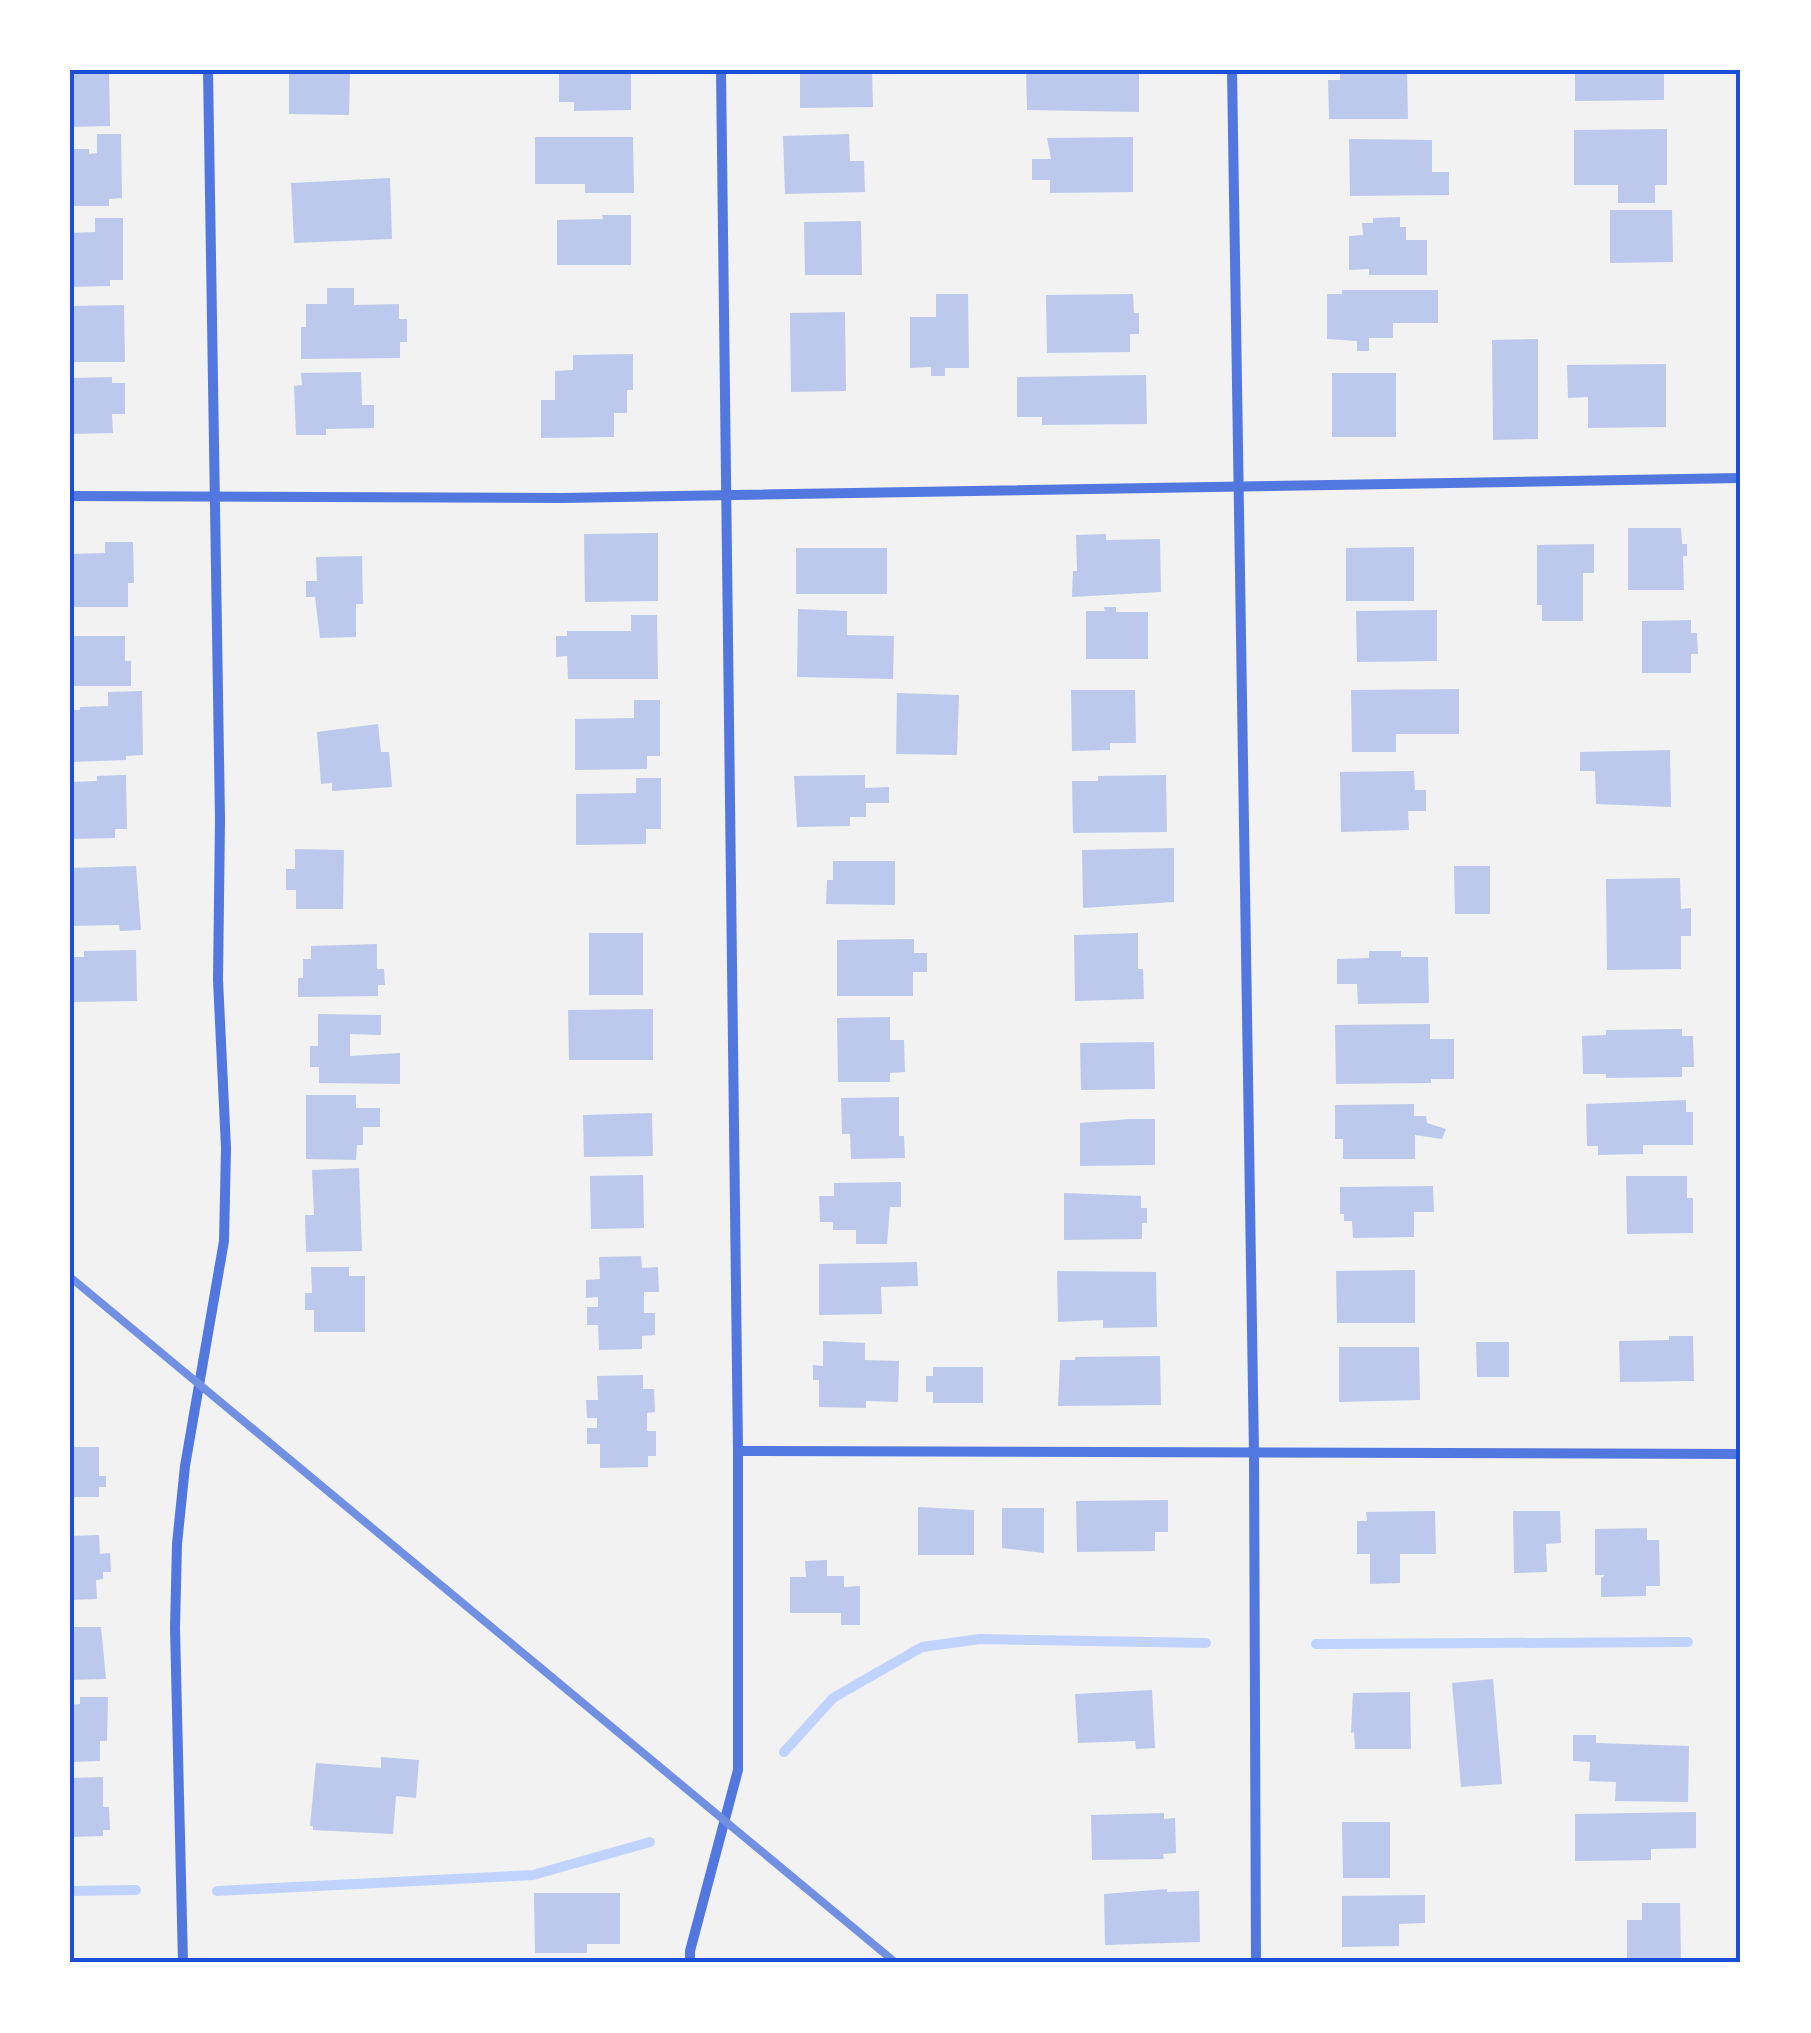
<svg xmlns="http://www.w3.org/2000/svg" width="1811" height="2033" font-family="Roboto,sans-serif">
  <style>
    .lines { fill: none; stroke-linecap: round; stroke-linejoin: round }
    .stream { stroke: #bfd3fe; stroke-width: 10 }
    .building { fill: #bdc9ec }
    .minor { stroke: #5277de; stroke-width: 10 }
    .rail { stroke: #7290e2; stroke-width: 8 }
    .neatline { fill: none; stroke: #1d4ed8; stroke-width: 4 }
  </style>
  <rect width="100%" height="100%" fill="#f2f2f2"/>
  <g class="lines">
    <g class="stream">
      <polyline points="1316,1644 1688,1642"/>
      <polyline points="784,1752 833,1698 922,1647 980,1639 1206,1643"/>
      <polyline points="70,1891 136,1890"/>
      <polyline points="217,1891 533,1875 650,1842"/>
    </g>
  </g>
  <g class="building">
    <polygon points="289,70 350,73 349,115 289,114"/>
    <polygon points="559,70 631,70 631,110 574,111 574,102 559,102"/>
    <polygon points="800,70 872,70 873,107 800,108"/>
    <polygon points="1026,70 1139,70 1139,112 1027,110"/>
    <polygon points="1340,70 1407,70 1408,119 1329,119 1328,80 1340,80"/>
    <polygon points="1575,70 1664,70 1664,100 1575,101"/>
    <polygon points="70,71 109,71 110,126 70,127"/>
    <polygon points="1667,129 1667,185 1655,185 1655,203 1618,203 1618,185 1574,185 1574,130"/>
    <polygon points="97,134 121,134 122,198 109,199 109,206 70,206 70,149 89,149 89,154 97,153"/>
    <polygon points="849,134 850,161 864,161 865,192 785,194 783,136"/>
    <polygon points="535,137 633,137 634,193 585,193 585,184 535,184"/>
    <polygon points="1133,137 1133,192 1050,193 1050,180 1032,180 1032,159 1051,159 1047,138"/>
    <polygon points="1349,139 1432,140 1432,172 1449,172 1449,195 1350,196"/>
    <polygon points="390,178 392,239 294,243 291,183"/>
    <polygon points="1610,210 1672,210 1673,262 1610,263"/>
    <polygon points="602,215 631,215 631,265 557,265 557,220 603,219"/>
    <polygon points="1400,217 1400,227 1406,227 1406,240 1427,240 1427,275 1369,275 1369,269 1349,270 1349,236 1363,235 1362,223 1373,223 1373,218"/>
    <polygon points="95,218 123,218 123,280 110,280 110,286 70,287 70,233 95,232"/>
    <polygon points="861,221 862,275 805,275 804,222"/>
    <polygon points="327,288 354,288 354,305 399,304 399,319 407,319 407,342 400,342 400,358 301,359 301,327 306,327 306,304 327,304"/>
    <polygon points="1342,290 1438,290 1438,323 1393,323 1393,338 1369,338 1369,351 1357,351 1357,341 1327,339 1327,294 1342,294"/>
    <polygon points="936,294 968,294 969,368 945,368 945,376 931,376 931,367 910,368 910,317 936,317"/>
    <polygon points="1133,294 1134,313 1139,313 1139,334 1130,334 1130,352 1047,353 1046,295"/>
    <polygon points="124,305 125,362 71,362 70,306"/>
    <polygon points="845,312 846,391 791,392 790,313"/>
    <polygon points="1538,339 1538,439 1493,440 1492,340"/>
    <polygon points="633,354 633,390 627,390 627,413 614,413 614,437 541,438 541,400 555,400 555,371 573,370 573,355"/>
    <polygon points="1666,364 1666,427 1588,428 1588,397 1568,398 1567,365"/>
    <polygon points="361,372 362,405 374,405 374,428 326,429 326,435 296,435 294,386 302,385 301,373"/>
    <rect x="1332" y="373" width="64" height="64"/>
    <polygon points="1146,375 1147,424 1042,425 1042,417 1017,417 1017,377"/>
    <polygon points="112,377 112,383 125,383 125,414 112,414 113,433 70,434 70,378"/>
    <polygon points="1628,528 1681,528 1682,544 1687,544 1687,556 1683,556 1684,590 1628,590"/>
    <polygon points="658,533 658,601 585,602 584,534"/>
    <polygon points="1106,534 1106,540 1160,539 1161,592 1072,597 1073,571 1077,571 1076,535"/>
    <polygon points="105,542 133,542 134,583 128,583 128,607 70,607 70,554 105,553"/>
    <polygon points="1594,544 1594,573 1583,573 1583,621 1542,621 1542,605 1537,605 1537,545"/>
    <polygon points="1414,547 1414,601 1346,601 1346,548"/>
    <rect x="796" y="548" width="91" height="46"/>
    <polygon points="362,556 363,604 356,604 356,637 320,638 315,597 306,597 306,581 317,581 316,557"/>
    <polygon points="1104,607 1116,607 1116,612 1148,612 1148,659 1086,659 1086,611 1105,611"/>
    <polygon points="798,609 847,611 847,635 894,636 893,679 797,677"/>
    <polygon points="1437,610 1437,661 1357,662 1356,611"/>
    <polygon points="631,615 657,615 658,679 568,679 567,656 556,657 556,636 567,636 567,631 631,631"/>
    <polygon points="1691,620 1691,633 1697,633 1698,654 1691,654 1691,673 1642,673 1642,621"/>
    <polygon points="70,636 125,636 125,661 131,661 131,686 70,686"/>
    <polygon points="1459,689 1459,734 1396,734 1396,752 1352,752 1351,690"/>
    <polygon points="1071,690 1135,690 1136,743 1110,743 1110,750 1072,751"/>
    <polygon points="142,691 143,755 126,756 126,760 70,762 70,710 80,710 80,707 108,706 108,692"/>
    <polygon points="897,693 959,695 957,755 896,754"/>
    <polygon points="634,700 660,700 660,756 647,756 647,769 575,770 575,719 634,718"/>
    <polygon points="378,724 381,752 389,752 392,787 332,791 332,783 321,784 317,732"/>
    <polygon points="1670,750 1671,807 1596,804 1595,771 1580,771 1580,752"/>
    <polygon points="1414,771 1415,790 1426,790 1426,811 1408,811 1409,830 1341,832 1340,772"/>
    <polygon points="126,775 127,829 115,829 115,838 70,839 70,782 97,781 97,776"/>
    <polygon points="865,775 865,788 889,787 889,803 866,803 866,817 850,817 850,826 797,827 794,776"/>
    <polygon points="1166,775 1167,832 1073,833 1072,781 1098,781 1098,776"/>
    <polygon points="636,778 661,778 661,829 646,829 646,844 576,845 576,794 636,793"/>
    <polygon points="1174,848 1174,902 1083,908 1082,850"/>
    <polygon points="295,849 344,850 343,909 296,909 296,890 286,890 286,869 295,869"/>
    <polygon points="833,861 895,861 895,905 826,904 827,880 833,880"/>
    <polygon points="136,866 141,930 120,931 119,925 70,926 70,868"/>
    <polygon points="1454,866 1490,866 1490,914 1455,914"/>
    <polygon points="1680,878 1681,909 1691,908 1691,936 1681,936 1681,969 1607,970 1606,879"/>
    <rect x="589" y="933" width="54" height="62"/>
    <polygon points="1138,933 1138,969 1143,969 1144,999 1075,1001 1074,935"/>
    <polygon points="914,939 914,953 927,953 927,972 913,972 913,996 837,996 837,940"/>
    <polygon points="377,944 377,969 384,969 385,985 378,985 378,996 298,997 298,978 303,978 303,959 311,959 311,946"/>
    <polygon points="136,950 137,1001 70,1002 70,957 84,957 84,951"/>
    <polygon points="1369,951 1401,951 1401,957 1428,957 1429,1003 1358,1004 1357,984 1337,984 1337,959 1369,958"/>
    <polygon points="653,1009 653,1060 569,1060 568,1010"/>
    <polygon points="318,1014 381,1015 381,1035 350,1034 350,1056 400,1053 400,1084 319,1083 319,1067 310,1067 310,1046 318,1046"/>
    <polygon points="890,1017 890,1040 904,1040 905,1072 890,1073 890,1082 838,1082 837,1018"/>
    <polygon points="1430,1024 1430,1039 1454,1039 1454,1079 1431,1079 1431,1083 1336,1084 1335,1025"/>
    <polygon points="1682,1029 1682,1036 1693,1036 1694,1067 1682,1067 1682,1077 1606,1078 1606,1074 1583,1074 1582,1036 1606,1035 1606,1030"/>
    <polygon points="1154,1042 1155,1089 1081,1090 1080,1043"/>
    <polygon points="306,1095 356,1095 356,1108 380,1108 380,1127 363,1127 363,1145 357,1145 356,1160 306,1159"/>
    <polygon points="899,1097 899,1136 904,1136 905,1158 851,1159 850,1134 842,1134 841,1098"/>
    <polygon points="1686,1100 1686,1112 1693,1112 1693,1145 1643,1145 1643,1154 1598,1155 1598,1146 1587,1146 1586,1104"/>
    <polygon points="1414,1104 1414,1116 1426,1116 1427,1123 1446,1129 1442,1139 1415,1135 1415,1159 1343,1159 1343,1139 1335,1139 1335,1105"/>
    <polygon points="652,1113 653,1156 584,1157 583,1115"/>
    <polygon points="1130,1119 1155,1119 1155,1165 1080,1166 1080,1123"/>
    <polygon points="359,1168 362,1251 306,1252 305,1215 314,1215 312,1170"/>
    <polygon points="643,1175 644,1228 591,1229 590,1176"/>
    <polygon points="1626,1176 1687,1176 1687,1198 1693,1198 1693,1233 1627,1234"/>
    <polygon points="901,1182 901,1207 890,1207 887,1244 856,1244 856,1230 833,1230 833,1222 820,1222 819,1196 834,1196 834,1183"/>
    <polygon points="1433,1186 1434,1212 1414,1212 1414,1237 1353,1238 1352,1221 1344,1221 1344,1214 1340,1214 1340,1187"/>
    <polygon points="1064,1193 1141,1196 1141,1208 1147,1208 1147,1223 1142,1223 1142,1239 1064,1240"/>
    <polygon points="641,1256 642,1268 658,1267 659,1292 644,1292 644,1313 655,1313 655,1335 642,1336 642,1349 599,1350 598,1325 587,1325 587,1307 598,1307 598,1297 586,1298 586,1280 600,1279 599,1257"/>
    <polygon points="917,1262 918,1286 881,1287 882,1314 819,1315 819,1264"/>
    <polygon points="311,1267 349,1267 349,1276 365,1276 365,1332 314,1332 314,1310 305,1310 305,1293 312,1293"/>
    <polygon points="1415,1270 1415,1323 1337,1323 1336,1271"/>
    <polygon points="1057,1271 1156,1272 1157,1327 1103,1328 1103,1320 1058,1322"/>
    <polygon points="1669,1336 1693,1336 1694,1381 1620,1382 1619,1341 1669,1340"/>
    <polygon points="823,1341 865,1343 865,1360 899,1361 898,1402 866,1401 866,1408 819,1407 819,1380 813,1380 813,1365 823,1366"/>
    <polygon points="1476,1342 1509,1342 1509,1377 1477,1377"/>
    <polygon points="1339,1347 1419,1347 1420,1400 1339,1402"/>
    <polygon points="1160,1356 1161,1405 1058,1406 1060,1360 1075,1360 1075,1357"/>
    <polygon points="933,1367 983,1367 983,1403 933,1403 933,1392 926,1392 926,1376 933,1376"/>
    <polygon points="643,1375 643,1389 654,1389 655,1412 647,1413 647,1431 656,1431 656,1456 648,1456 648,1467 600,1468 600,1444 587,1444 587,1428 597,1428 597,1418 587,1418 586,1400 598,1400 597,1376"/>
    <polygon points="70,1447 99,1447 99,1476 106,1476 106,1487 99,1487 99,1497 70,1497"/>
    <polygon points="1168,1500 1168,1532 1155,1532 1155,1551 1077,1552 1076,1501"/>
    <polygon points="918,1507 974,1510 974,1555 918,1555"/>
    <polygon points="1002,1508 1044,1508 1044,1553 1002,1548"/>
    <polygon points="1435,1511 1436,1554 1400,1554 1400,1583 1370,1584 1370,1554 1357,1554 1357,1521 1367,1521 1366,1512"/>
    <polygon points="1513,1511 1560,1511 1561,1543 1546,1544 1547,1572 1514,1573"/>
    <polygon points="1647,1528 1647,1540 1659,1540 1660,1586 1646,1586 1646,1596 1601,1597 1601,1578 1605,1575 1595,1575 1595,1529"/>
    <polygon points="99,1535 100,1554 110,1553 111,1572 103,1572 103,1579 96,1580 97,1599 70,1600 70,1536"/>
    <polygon points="827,1560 827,1576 844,1576 844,1587 860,1586 860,1625 841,1625 841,1613 790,1613 790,1577 806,1577 805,1561"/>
    <polygon points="70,1627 101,1627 106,1679 70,1680"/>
    <polygon points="1493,1679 1502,1784 1461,1787 1452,1683"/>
    <polygon points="1152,1690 1155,1748 1136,1749 1135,1741 1078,1743 1075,1694"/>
    <polygon points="1410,1692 1411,1749 1355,1749 1354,1732 1351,1733 1353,1693"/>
    <polygon points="80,1697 108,1697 107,1741 100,1741 100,1761 70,1762 70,1705 80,1704"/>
    <polygon points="1573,1735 1596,1735 1596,1743 1689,1746 1688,1802 1615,1801 1616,1782 1589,1781 1590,1762 1573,1761"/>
    <polygon points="381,1757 419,1760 416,1798 396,1796 393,1834 313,1830 313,1826 310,1826 316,1763 381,1768"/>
    <polygon points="103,1777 103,1807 109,1807 110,1830 103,1830 103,1836 70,1837 70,1778"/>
    <polygon points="1696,1812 1696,1848 1651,1849 1651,1860 1575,1861 1575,1814"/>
    <polygon points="1164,1813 1164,1819 1175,1818 1176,1853 1163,1854 1164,1859 1092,1860 1091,1815"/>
    <polygon points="1342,1822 1390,1822 1390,1878 1343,1878"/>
    <polygon points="1167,1889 1167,1892 1199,1891 1200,1942 1105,1945 1104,1894"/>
    <polygon points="534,1893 620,1893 620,1944 587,1944 587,1953 535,1953"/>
    <polygon points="1425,1895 1425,1923 1399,1924 1399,1946 1342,1947 1342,1896"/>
    <polygon points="1642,1903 1680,1903 1681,1963 1627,1963 1627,1920 1642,1920"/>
  </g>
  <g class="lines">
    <g class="minor">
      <polyline points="1232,70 1254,1454 1256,1963"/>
      <polyline points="70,496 562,498 1741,478"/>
      <polyline points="738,1451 1741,1454"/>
      <polyline points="183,1963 175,1628 177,1544 185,1466 224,1241 226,1148 218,980 220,819 208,70"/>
      <polyline points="690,1963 690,1951 738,1770 738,1451 721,70"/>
    </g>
    <polyline class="rail" points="70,1277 896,1963"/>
  </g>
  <rect width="1811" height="2033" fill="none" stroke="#ffffff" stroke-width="145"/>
  <rect x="72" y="72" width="1666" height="1888" class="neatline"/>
</svg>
